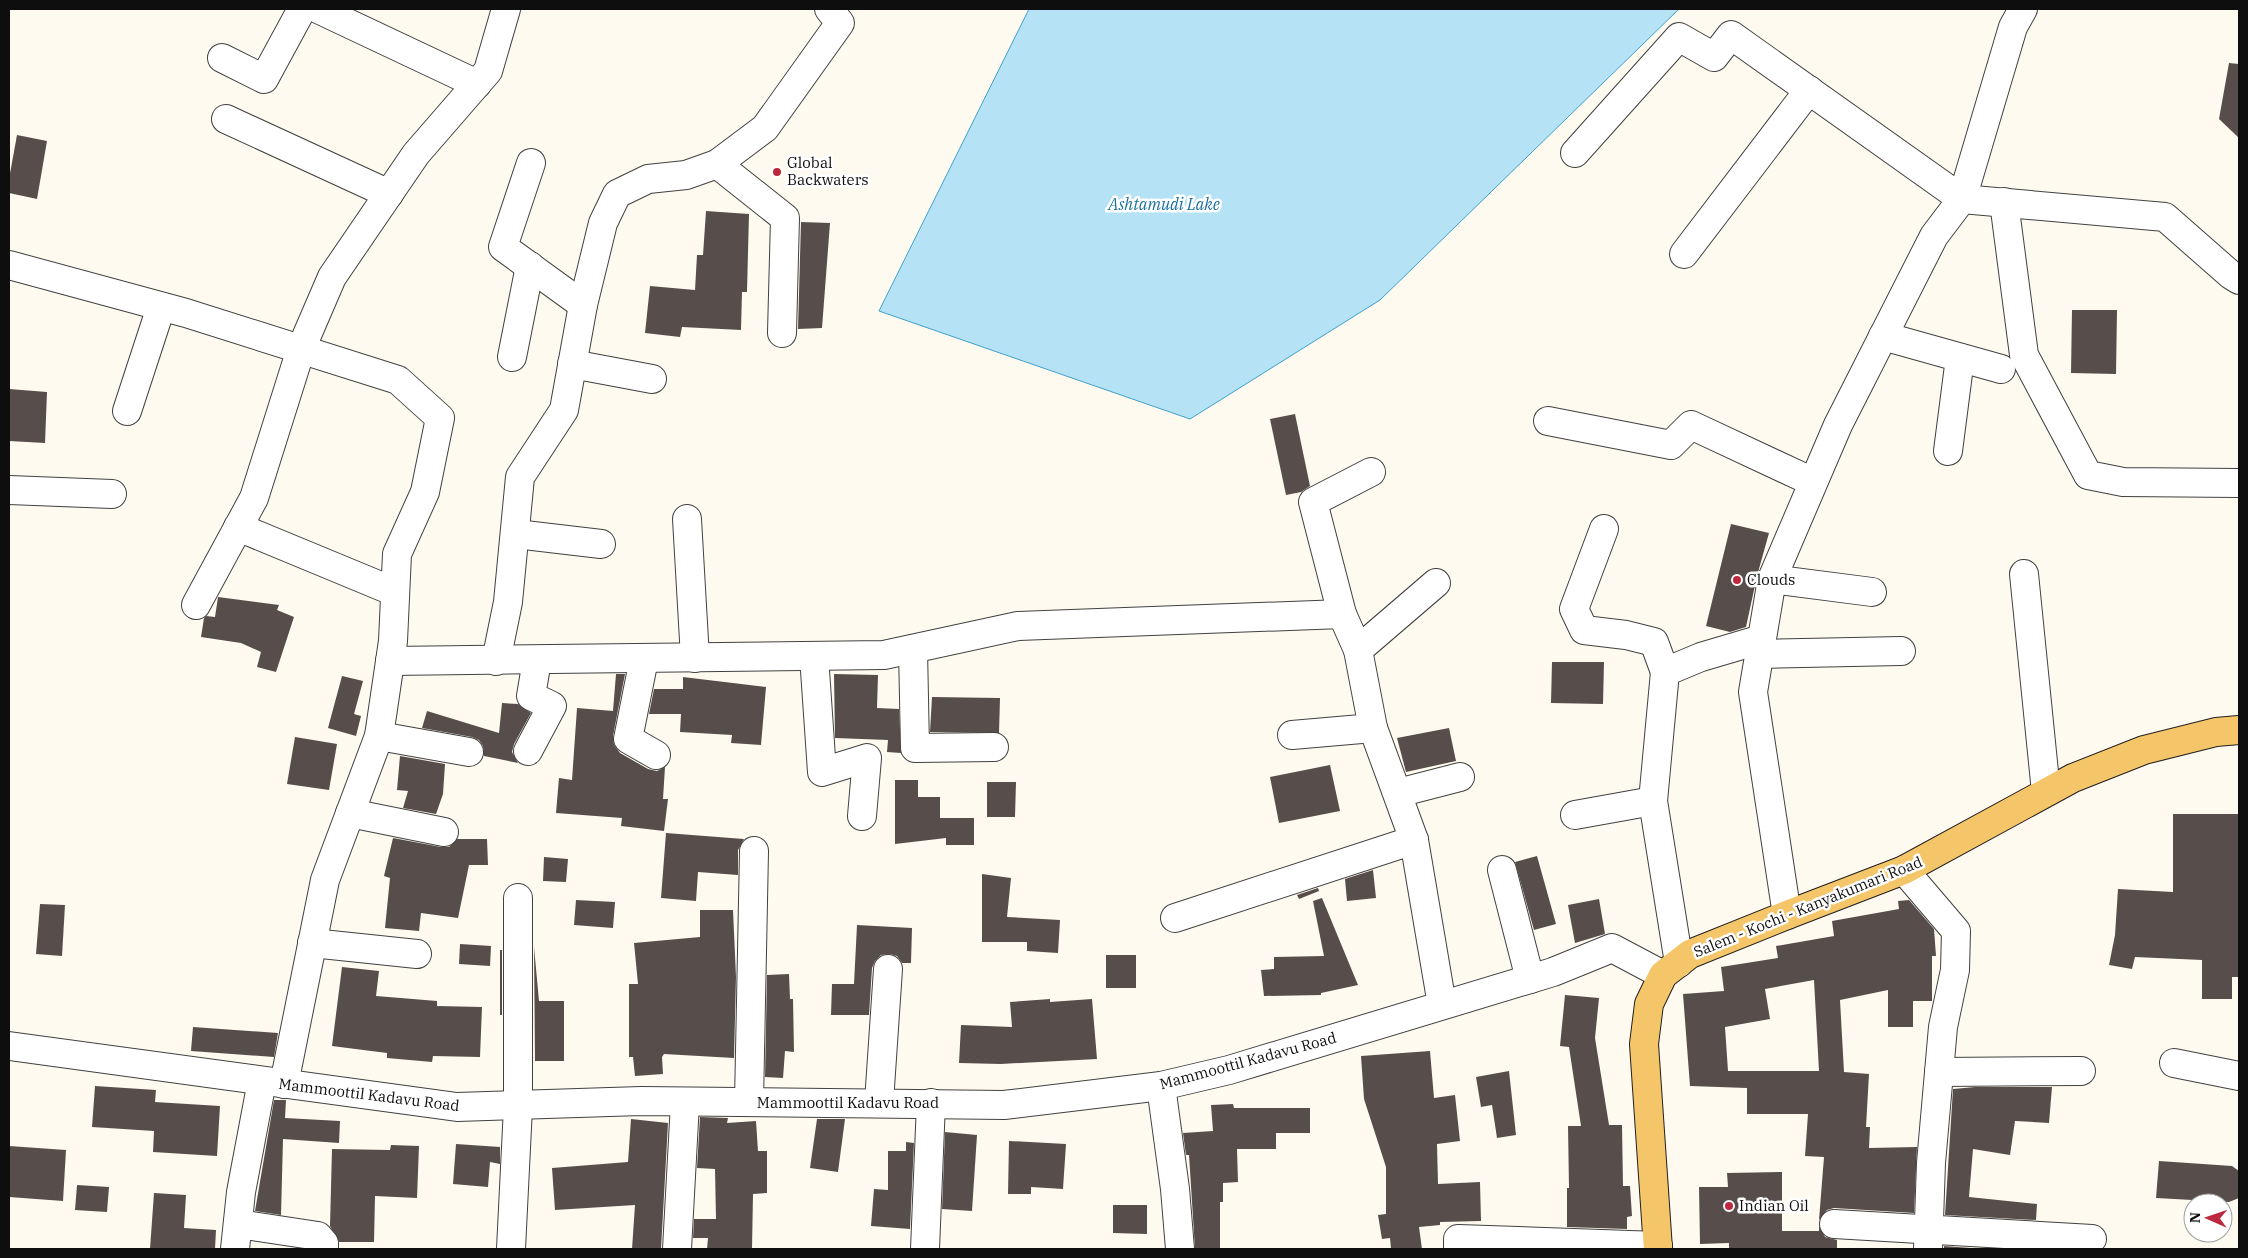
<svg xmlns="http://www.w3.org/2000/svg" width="2248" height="1258" font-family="'IBM Plex Serif',serif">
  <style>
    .water { fill: #b5e3f5; stroke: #3ea0cb }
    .building { fill: #574e4b; fill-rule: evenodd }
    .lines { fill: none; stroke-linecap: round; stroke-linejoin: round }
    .minor-casing { stroke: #414141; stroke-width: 30 }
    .major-casing { stroke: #1f1f1f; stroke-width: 30 }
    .minor { stroke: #fff; stroke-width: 28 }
    .major { stroke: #f5c669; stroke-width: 28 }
    .poi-dot { fill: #bc283e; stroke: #fff; stroke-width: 2 }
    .labels { text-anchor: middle; stroke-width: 5; stroke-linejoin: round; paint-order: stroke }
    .poi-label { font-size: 15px; fill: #0e0e0e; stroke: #fff; text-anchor: start }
    .street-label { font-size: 15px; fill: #0e0e0e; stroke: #fff }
    .water-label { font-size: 16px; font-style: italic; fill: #19719e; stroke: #fff }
  </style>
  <rect width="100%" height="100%" fill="#fffaef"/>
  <polygon class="water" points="1029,9 1679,9 1380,300 1190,419 879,311"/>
  <g class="building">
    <polygon points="2229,63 2239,64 2239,138 2219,119"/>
    <polygon points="17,135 47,141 37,199 9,193 9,179"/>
    <polygon points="706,211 749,214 747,292 742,292 741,330 682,327 680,337 645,333 650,286 695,290 697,255 703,255"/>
    <polygon points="801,222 830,223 822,328 798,329"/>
    <polygon points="2072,310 2117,310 2116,374 2071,373"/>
    <polygon points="9,389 47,392 45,443 9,441"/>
    <polygon points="1295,414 1310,486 1301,492 1286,495 1270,419"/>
    <polygon points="1731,524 1769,533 1757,576 1746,627 1730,632 1706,626"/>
    <polygon points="218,597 279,605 277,610 294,617 276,672 257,667 261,652 241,643 201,637 204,618 206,616 215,617"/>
    <polygon points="1552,662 1604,662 1603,704 1551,703"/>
    <polygon points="616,674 625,674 613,736 614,745 620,753 648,769 657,771 665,767 663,799 668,799 664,831 621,826 622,818 556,813 559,778 572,780 577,708 613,711"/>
    <polygon points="834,674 878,675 877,708 899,709 901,753 887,752 888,740 835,738"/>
    <polygon points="342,676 363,681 354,714 361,716 356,736 328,728"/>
    <polygon points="683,677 766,687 761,745 731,743 732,735 680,732 681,714 649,714 654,689 683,689"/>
    <polygon points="932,697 1000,698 999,733 930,732"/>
    <polygon points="502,703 518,704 531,713 514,744 512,752 518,763 484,756 483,746 479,740 472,737 422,728 427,711 499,733"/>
    <polygon points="1449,728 1456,761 1406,772 1397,738"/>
    <polygon points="295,737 337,744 329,790 287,784"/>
    <polygon points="400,756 445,764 443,794 436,814 403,808 408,791 397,790"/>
    <polygon points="1330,765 1340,811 1279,823 1270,777"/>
    <polygon points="895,780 918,780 918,797 940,797 940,818 974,818 974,845 946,845 946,838 895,844"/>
    <polygon points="987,782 1016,782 1015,817 987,817"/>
    <polygon points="2173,814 2239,814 2239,977 2232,977 2232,999 2202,999 2202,960 2135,957 2132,969 2109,965 2115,935 2118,889 2173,892"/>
    <polygon points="666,833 744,839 738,850 738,875 698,872 696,901 661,898"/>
    <polygon points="393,838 441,847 449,847 457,839 487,839 488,865 469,865 458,918 421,913 419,931 385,928 390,878 384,876"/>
    <polygon points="1537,856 1556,924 1534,930 1515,862"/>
    <polygon points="544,857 568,859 566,882 543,881"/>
    <polygon points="1373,870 1376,898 1347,901 1345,879"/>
    <polygon points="982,874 1011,878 1007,917 1060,920 1058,953 1027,951 1027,942 982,942"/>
    <polygon points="1318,888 1319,891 1299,899 1297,895"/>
    <polygon points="1322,898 1358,985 1321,993 1321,995 1264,996 1261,970 1274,969 1274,957 1324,956 1313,901"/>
    <polygon points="1599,899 1605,934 1575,943 1568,905"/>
    <polygon points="576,900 615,902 613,928 574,925"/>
    <path d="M 1909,900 L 1934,929 L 1936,956 L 1932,956 L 1932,1001 L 1913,1001 L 1913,1027 L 1888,1027 L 1888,990 L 1840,1000 L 1844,1072 L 1869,1074 L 1866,1127 L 1870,1127 L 1869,1148 L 1917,1147 L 1914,1213 L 1834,1208 L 1827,1210 L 1819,1220 L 1824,1157 L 1805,1156 L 1808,1114 L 1747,1114 L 1747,1088 L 1690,1086 L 1683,994 L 1724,991 L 1721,967 L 1778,958 L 1776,946 L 1834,936 L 1832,921 L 1899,909 L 1898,901 ZM 1814,980 L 1819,1071 L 1728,1071 L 1725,1027 L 1770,1019 L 1765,989 Z"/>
    <polygon points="40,904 65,905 62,956 36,954"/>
    <polygon points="700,910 733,910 736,977 734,1058 664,1054 662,1057 663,1074 635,1076 633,1057 629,1057 629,984 638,984 634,943 700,937"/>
    <polygon points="857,925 912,928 911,963 902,963 897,956 890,954 881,955 875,961 872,968 869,1015 831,1015 832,984 854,984"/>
    <polygon points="460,944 491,946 490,966 459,964"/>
    <polygon points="534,947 539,1001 564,1001 564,1061 535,1061"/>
    <rect x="500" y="950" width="2" height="65"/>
    <rect x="1106" y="955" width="30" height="33"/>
    <polygon points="342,967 379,971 376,996 437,1001 437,1006 482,1007 480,1057 433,1056 432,1062 387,1058 387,1053 332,1046"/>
    <polygon points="789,974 790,999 793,999 794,1052 785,1051 783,1078 765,1077 767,975"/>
    <polygon points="1565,995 1599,998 1595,1038 1609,1125 1622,1125 1623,1186 1630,1186 1632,1216 1627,1217 1627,1229 1567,1227 1567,1188 1569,1188 1568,1126 1581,1126 1569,1047 1560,1046"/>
    <polygon points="1050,999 1050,1002 1092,999 1097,1059 1001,1064 959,1063 961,1025 1012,1027 1010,1002"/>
    <polygon points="193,1027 278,1033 274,1057 191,1051"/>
    <polygon points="1430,1051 1434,1098 1455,1095 1460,1141 1437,1144 1438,1184 1480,1182 1481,1221 1440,1222 1440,1225 1419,1227 1422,1249 1391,1249 1390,1238 1382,1239 1378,1215 1386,1214 1386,1167 1364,1099 1361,1056"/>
    <polygon points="1509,1071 1516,1135 1497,1138 1492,1105 1481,1107 1476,1077"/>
    <polygon points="95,1086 156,1090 155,1102 220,1106 217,1156 153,1152 154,1131 92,1127"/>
    <polygon points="1975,1087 2052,1087 2049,1123 2015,1121 2010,1155 1973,1149 1969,1197 2037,1204 2036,1220 1945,1215 1953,1089"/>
    <polygon points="274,1100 286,1100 285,1118 340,1121 339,1143 283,1139 281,1215 255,1211"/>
    <polygon points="1233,1104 1234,1108 1310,1108 1310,1133 1276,1133 1276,1149 1237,1149 1238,1182 1223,1183 1223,1202 1220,1202 1220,1249 1195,1249 1189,1155 1186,1155 1183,1133 1213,1131 1211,1105"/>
    <polygon points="700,1117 728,1118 727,1123 756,1121 758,1151 767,1151 767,1193 753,1194 752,1249 707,1249 708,1238 693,1238 694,1219 716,1219 715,1169 697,1168"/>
    <polygon points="631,1119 668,1123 661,1249 632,1249 635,1205 555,1210 552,1168 628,1162"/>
    <polygon points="817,1119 845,1119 838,1172 810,1168"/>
    <polygon points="945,1132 977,1135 972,1211 942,1209"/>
    <polygon points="1009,1141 1066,1144 1063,1189 1031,1187 1031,1194 1008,1194"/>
    <polygon points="906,1142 914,1143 910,1229 871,1226 874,1189 888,1190 888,1151 906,1151"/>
    <polygon points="456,1144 500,1147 500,1164 490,1162 488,1187 453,1184"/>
    <polygon points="391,1145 419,1146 417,1198 375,1196 374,1242 339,1242 330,1226 332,1149 390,1150"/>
    <polygon points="9,1146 66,1150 63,1201 9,1197"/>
    <polygon points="2159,1161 2232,1166 2239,1171 2239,1198 2229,1202 2156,1198"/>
    <polygon points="1782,1172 1782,1231 1819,1231 1819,1226 1825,1237 1837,1240 1837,1249 1729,1249 1729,1243 1700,1244 1699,1187 1728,1187 1727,1173"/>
    <polygon points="77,1185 109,1187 107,1212 75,1210"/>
    <polygon points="154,1193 186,1195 184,1228 216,1230 215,1249 150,1249"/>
    <polygon points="1113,1205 1147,1205 1147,1234 1113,1233"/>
    <polygon points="1944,1246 1971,1248 1944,1249"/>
  </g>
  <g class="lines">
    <g class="minor-casing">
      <g id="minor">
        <polyline points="318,9 477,84"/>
        <polyline points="222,58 264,79 302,9"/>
        <polyline points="226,119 389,194"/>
        <polyline points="1575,153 1679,37 1714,57 1731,35 1962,199 2013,27 2023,9"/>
        <polyline points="531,163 503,247 583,305"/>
        <polyline points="717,164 785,218 782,333"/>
        <polyline points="2004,202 2024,355 2088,475 2123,482 2239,483"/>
        <polyline points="1684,254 1809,90"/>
        <polyline points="9,265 186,313 398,380 440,418 425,492 397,554 393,641 379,736 325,880 284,1084"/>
        <polyline points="1883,336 2001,369"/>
        <polyline points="512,357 530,266"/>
        <polyline points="572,364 652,379"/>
        <polyline points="127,411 161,307"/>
        <polyline points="1548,421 1671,445 1691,425 1813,482"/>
        <polyline points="1948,451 1960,358"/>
        <polyline points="9,490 112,494"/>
        <polyline points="687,519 695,658"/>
        <polyline points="238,527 395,592"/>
        <polyline points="1604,529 1574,609 1584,630 1626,635 1654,642 1665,672"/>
        <polyline points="516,534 601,544"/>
        <polyline points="2024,574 2046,792"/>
        <polyline points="1772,579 1872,592"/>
        <polyline points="196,605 254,498 301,349 332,277 416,154 488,71 506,9"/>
        <polyline points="1342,614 1313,502 1371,472"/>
        <polyline points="913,649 915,748 994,747"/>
        <polyline points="1358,650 1436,583"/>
        <polyline points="1760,654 1901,651"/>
        <polyline points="814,656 822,772 867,758 862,816"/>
        <polyline points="644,659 628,739 656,755"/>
        <polyline points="390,661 884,655 1018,626 1342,614 1358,650 1373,728 1414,840 1442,1005"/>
        <polyline points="496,661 508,602 520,477 564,410 583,305 603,223 617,194 648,179 686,175 717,164 765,128 840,23 829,9"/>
        <polyline points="1292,735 1373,728"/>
        <polyline points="379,736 469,752"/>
        <polyline points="528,751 552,706 531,696 537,660"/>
        <polyline points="1398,793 1460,777"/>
        <polyline points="350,813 444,832"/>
        <polyline points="1575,815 1653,801"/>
        <polyline points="1502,870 1530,979"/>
        <polyline points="1904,870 1956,931 1955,970 1943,1027 1931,1163 1928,1249"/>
        <polyline points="1787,915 1753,692 1772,579 1838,425 1934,236 1962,199 2165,217 2231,275 2239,280"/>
        <polyline points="1175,918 1414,840"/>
        <polyline points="312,943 417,954"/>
        <polyline points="1679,963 1653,801 1665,672 1701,657 1762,639"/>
        <polyline points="9,1046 457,1107 641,1101 1004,1105 1161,1086 1229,1070 1553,972 1612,948 1663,975"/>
        <polyline points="2174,1063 2239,1076"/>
        <polyline points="1939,1072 2081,1071"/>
        <polyline points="1161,1086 1175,1189 1180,1249"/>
        <polyline points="749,1102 754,851"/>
        <polyline points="879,1102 888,969"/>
        <polyline points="238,1224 318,1236 324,1243 324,1249"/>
        <polyline points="1834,1224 2092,1239"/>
        <polyline points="235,1249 241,1192 262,1081"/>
        <polyline points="511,1249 518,1107 518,898"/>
        <polyline points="677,1249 685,1103"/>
        <polyline points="925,1249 931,1103"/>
        <polyline points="1458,1249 1458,1239 1658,1246"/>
      </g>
    </g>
    <g class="major-casing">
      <polyline id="major" points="1658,1249 1644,1044 1649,1004 1663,975 1690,954 1787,915 1904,870 2073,778 2144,750 2216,732 2239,730"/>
    </g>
    <use href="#minor" class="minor"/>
    <use href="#major" class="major"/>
  </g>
  <g class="poi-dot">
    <circle cx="777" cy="172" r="5"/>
    <circle cx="1737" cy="580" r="5"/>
    <circle cx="1729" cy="1206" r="5"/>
  </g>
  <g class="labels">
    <g class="poi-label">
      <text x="787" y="168">Global<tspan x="787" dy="17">Backwaters</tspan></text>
      <text x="1747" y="585">Clouds</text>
      <text x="1739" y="1211">Indian Oil</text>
    </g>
    <g class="street-label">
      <text transform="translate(1808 907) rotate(-22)" y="5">Salem - Kochi - Kanyakumari Road</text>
      <text transform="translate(1248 1061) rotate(-15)" y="5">Mammoottil Kadavu Road</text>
      <text transform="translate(369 1095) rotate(7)" y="5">Mammoottil Kadavu Road</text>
      <text x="848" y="1108">Mammoottil Kadavu Road</text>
    </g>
    <g class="water-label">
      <text x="1164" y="210">Ashtamudi Lake</text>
    </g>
  </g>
  <rect width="2248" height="1258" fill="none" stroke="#0e0e0e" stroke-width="20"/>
  <g transform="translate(2208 1218) rotate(272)"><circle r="24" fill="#ffffff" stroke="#9f9f9f"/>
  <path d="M0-4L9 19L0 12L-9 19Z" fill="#bc283e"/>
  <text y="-8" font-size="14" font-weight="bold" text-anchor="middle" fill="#0e0e0e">N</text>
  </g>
</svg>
